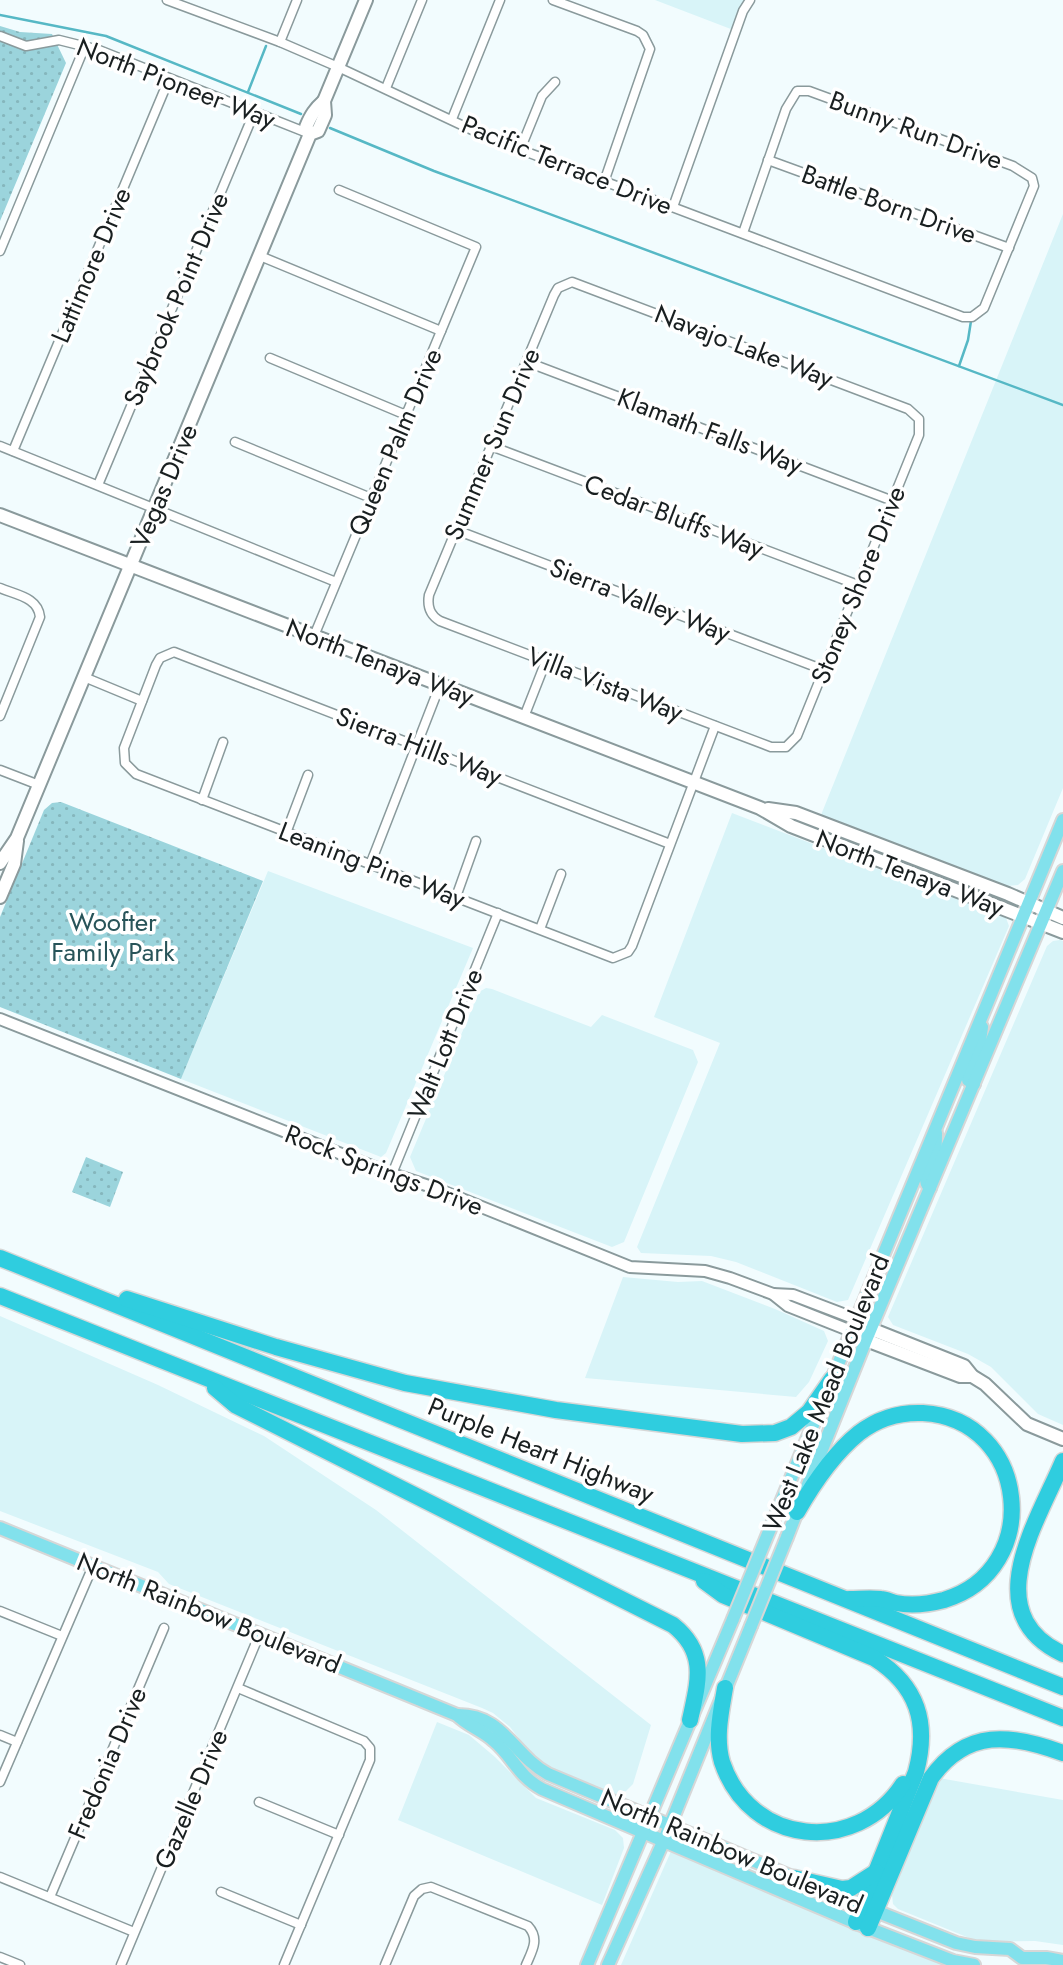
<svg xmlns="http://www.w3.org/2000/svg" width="1063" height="1965" font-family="Jost,sans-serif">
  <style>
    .built { fill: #d8f4f8 }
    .park { fill: url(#park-dots) }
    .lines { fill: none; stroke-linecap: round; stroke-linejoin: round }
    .stream { stroke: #56b8c5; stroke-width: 2.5 }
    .minor-casing { stroke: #8a9a9c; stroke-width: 11 }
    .tertiary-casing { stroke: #8a9a9c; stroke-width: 14 }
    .secondary-casing { stroke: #8a9a9c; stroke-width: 16 }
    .primary-casing { stroke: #d6d7d7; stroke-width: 16 }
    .motorway-casing { stroke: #d6d7d7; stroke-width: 19 }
    .minor { stroke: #fff; stroke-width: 8 }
    .tertiary { stroke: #fff; stroke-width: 10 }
    .secondary { stroke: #fff; stroke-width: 12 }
    .primary { stroke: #82e1ec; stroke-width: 12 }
    .motorway { stroke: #2fcddf; stroke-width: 16 }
    .primary-bridge-casing { stroke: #d6d7d7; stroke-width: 16; stroke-linecap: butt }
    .primary-bridge { stroke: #82e1ec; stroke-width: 12 }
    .labels { text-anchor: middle; stroke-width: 7; stroke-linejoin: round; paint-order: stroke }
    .street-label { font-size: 26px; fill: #191f20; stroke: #fff }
    .park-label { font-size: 26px; fill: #285459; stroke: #fff }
  </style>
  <defs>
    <pattern id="park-dots" width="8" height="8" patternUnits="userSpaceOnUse" patternTransform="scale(1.75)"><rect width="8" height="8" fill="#9bd4dc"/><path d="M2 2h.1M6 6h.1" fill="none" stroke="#85b6bc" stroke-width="1.8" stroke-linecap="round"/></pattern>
  </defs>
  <rect width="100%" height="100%" fill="#f2fcfe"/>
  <g class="built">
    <polygon points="655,0 750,0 736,31"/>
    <polygon points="1063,214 1063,788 1025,879 1018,885 1007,886 821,815"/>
    <polygon points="732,813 1006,918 1009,926 848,1300 837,1302 736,1262 711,1256 641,1253 637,1247 720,1043 654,1017"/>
    <polygon points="268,871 473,948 386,1153 381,1157 181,1079"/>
    <polygon points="1060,940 1063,941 1063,1425 1038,1414 991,1367 968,1354 893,1325 888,1317 1047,946 1053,941"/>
    <polygon points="486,988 492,989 591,1027 602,1015 693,1050 698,1062 624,1242 612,1247 416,1171 410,1157 479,992"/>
    <polygon points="623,1277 678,1282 702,1281 775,1309 824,1331 828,1341 809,1382 796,1397 585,1378"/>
    <polygon points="0,1316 158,1385 264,1436 376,1510 651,1725 633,1784 626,1791 615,1795 547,1767 531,1754 510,1727 493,1713 482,1708 169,1584 158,1572 0,1511"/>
    <polygon points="437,1722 469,1735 495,1757 536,1798 615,1830 623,1838 624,1848 602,1905 398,1820"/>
    <polygon points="939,1778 1063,1800 1063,1945 1035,1941 979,1942 898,1909 893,1904 892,1895"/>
    <polygon points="672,1849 957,1965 621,1965"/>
  </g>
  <g class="park">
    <polygon points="0,26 20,32 52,34 66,63 0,221"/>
    <polygon points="61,802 263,881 181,1079 0,1007 0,917 44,810 52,803"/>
    <polygon points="86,1157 123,1172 110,1207 72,1192"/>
  </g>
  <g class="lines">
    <g class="stream">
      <polyline points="0,15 106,36 301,114"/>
      <polyline points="248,92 266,46"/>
      <polyline points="330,128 434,171 1063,405"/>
      <polyline points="959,366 968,340 971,321"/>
    </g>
    <g class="minor-casing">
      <g id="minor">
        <polyline points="167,0 280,42 338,67 487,137 963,317 972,317 984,308 1034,186 1032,178 1013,166 809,91 797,91 786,109 743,233"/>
        <polyline points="553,0 637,31 643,35 650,49 604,182"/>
        <polyline points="0,36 26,46 59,40 99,50 310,134"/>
        <polyline points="280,42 297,0"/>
        <polyline points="386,88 422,0"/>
        <polyline points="452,119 500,0"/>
        <polyline points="520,150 542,96 555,82"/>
        <polyline points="768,160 1009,248"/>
        <polyline points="673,207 743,11 750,0"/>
        <polyline points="0,251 85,46"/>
        <polyline points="260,256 441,331"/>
        <path d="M 572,282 L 908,409 L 919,419 L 919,435 L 797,736 L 786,747 L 771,747 L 440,621 C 430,615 427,607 429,595 L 554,295 L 558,288 Z"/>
        <polyline points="270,358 406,415"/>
        <polyline points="527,362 893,501"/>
        <polyline points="235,442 371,498"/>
        <polyline points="0,446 336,582"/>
        <polyline points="491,446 858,585"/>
        <polyline points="13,451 169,79"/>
        <polyline points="98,485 254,113"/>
        <polyline points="456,530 824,670"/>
        <path d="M 0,588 C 16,595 38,597 40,617 L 0,716"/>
        <polyline points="314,636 476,247 339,190"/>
        <polyline points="84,677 142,701"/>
        <polyline points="524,717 546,661"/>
        <polyline points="0,770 39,785"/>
        <polyline points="202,800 223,742"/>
        <polyline points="286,833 308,775"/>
        <polyline points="670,844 174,652 160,658 156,665 124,748 125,763 136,774 613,958 628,952 632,946 715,726"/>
        <polyline points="370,865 440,685"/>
        <polyline points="456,897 476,841"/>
        <polyline points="540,929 561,874"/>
        <polyline points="392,1174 498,913"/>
        <polyline points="0,1611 62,1636"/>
        <polyline points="238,1688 364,1741 370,1748 370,1760 284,1965"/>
        <polyline points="0,1735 17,1742"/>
        <polyline points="0,1782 93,1566"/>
        <polyline points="259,1802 339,1835"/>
        <polyline points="0,1877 134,1932"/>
        <polyline points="221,1892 301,1925"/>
        <polyline points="50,1897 164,1628"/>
        <polyline points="0,1957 20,1965"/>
        <polyline points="121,1965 260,1633"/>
        <path d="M 385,1965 L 414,1896 L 422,1889 L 431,1887 L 528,1926 C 540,1939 532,1951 526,1965"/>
      </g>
    </g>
    <g class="tertiary-casing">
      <g id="tertiary">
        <polyline points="0,1019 392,1174 432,1187 630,1267 705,1271 730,1278 773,1294 788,1306 851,1331"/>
        <polyline points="773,1294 793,1295 856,1319"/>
      </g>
    </g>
    <g class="secondary-casing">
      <g id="secondary">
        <path d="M 310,134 L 306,127 C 311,115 315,109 324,101"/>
        <polyline points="0,515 760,808 791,826 1063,932"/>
        <polyline points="768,809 796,813 1008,894 1063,918"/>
        <polyline points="0,863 17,838 310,134 318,131 325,115 324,101 366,0"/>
        <polyline points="0,897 14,864 17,841"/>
        <polyline points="856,1319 871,1329 964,1366 972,1376 985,1384 1027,1424 1063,1439"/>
        <polyline points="851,1331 866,1340 960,1376 972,1376"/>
      </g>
    </g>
    <g class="primary-casing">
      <g id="primary">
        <polyline points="974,1084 968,1080 968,1076 979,1047 982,1027"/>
        <path d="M 930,1188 C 919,1177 933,1164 935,1151 C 936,1145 936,1139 936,1133"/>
        <polyline points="807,1487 866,1340 1063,871"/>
        <path d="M 0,1528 L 457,1715 C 503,1714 513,1755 548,1774 L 802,1881"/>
        <polyline points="770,1529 1063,820"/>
        <polyline points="787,1537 800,1504"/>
        <path d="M 457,1715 C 468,1726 482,1730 494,1741 C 513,1757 518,1776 542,1789 L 868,1928 L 953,1961 L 974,1965"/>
        <polyline points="828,1892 956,1943 975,1947 1010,1949 1022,1958 1047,1958 1063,1961"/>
        <polyline points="587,1965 733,1619"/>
        <polyline points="608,1965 664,1840 751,1626"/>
      </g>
    </g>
    <g class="motorway-casing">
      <g id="motorway">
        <polyline points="0,1258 1063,1687"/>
        <polyline points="0,1296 1063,1718"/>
        <polyline points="127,1299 276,1347 405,1383 556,1410 742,1434 775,1433 791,1427 809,1412 832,1379"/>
        <path d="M 215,1388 L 235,1405 L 673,1625 C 708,1653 698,1682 690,1720"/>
        <path d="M 1063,1461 C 1038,1521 976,1613 1063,1654"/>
        <path d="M 797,1512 C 813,1484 833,1454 859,1433 C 877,1419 900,1412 923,1413 C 1029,1419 1045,1570 944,1600 C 929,1604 911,1606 896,1603 C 891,1602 886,1599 881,1599 C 870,1598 860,1599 849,1599"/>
        <path d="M 704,1581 L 723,1595 L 874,1658 C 918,1686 929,1723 916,1772 L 856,1922"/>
        <path d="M 725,1688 C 721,1712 715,1738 722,1762 C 750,1846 856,1856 903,1784"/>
        <polyline points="794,1878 842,1889 851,1888 876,1872"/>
        <path d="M 868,1928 L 931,1778 C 967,1728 1011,1734 1063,1753"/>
      </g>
    </g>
    <use href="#minor" class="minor"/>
    <use href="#tertiary" class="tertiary"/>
    <use href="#secondary" class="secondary"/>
    <use href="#primary" class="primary"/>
    <use href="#motorway" class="motorway"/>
    <g class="primary-bridge-casing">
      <g id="primary-bridge">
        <polyline points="733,1619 770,1529"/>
        <polyline points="751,1626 787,1537"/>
      </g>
    </g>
    <use href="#primary-bridge" class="primary-bridge"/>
  </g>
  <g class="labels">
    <g class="street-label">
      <text transform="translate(176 83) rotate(21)" y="9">North Pioneer Way</text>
      <text transform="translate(916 130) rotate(20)" y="9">Bunny Run Drive</text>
      <text transform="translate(567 165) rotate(22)" y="9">Pacific Terrace Drive</text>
      <text transform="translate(889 204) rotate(20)" y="9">Battle Born Drive</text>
      <text transform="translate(91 265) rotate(-67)" y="9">Lattimore Drive</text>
      <text transform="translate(176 299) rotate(-67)" y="9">Saybrook Point Drive</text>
      <text transform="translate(744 346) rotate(21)" y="9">Navajo Lake Way</text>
      <text transform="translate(710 431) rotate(21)" y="9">Klamath Falls Way</text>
      <text transform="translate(395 442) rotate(-67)" y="9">Queen Palm Drive</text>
      <text transform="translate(492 444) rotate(-67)" y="9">Summer Sun Drive</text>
      <text transform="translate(164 486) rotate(-67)" y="9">Vegas Drive</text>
      <text transform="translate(674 516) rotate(21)" y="9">Cedar Bluffs Way</text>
      <text transform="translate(858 585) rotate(-68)" y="9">Stoney Shore Drive</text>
      <text transform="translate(640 600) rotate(21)" y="9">Sierra Valley Way</text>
      <text transform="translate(380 662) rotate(21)" y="9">North Tenaya Way</text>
      <text transform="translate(605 684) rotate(21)" y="9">Villa Vista Way</text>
      <text transform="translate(419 746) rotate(21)" y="9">Sierra Hills Way</text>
      <text transform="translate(372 865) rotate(21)" y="9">Leaning Pine Way</text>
      <text transform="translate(910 873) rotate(21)" y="9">North Tenaya Way</text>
      <text transform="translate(445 1044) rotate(-68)" y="9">Walt Lott Drive</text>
      <text transform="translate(384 1170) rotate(21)" y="9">Rock Springs Drive</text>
      <text transform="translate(826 1393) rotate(-68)" y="9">West Lake Mead Boulevard</text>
      <text transform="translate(541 1450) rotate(22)" y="9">Purple Heart Highway</text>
      <text transform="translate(209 1613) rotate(22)" y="9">North Rainbow Boulevard</text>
      <text transform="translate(107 1763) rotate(-67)" y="9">Fredonia Drive</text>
      <text transform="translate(191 1799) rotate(-67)" y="9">Gazelle Drive</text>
      <text transform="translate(732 1851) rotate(23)" y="9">North Rainbow Boulevard</text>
    </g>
    <g class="park-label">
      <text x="113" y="931">Woofter<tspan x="113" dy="30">Family Park</tspan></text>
    </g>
  </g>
</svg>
